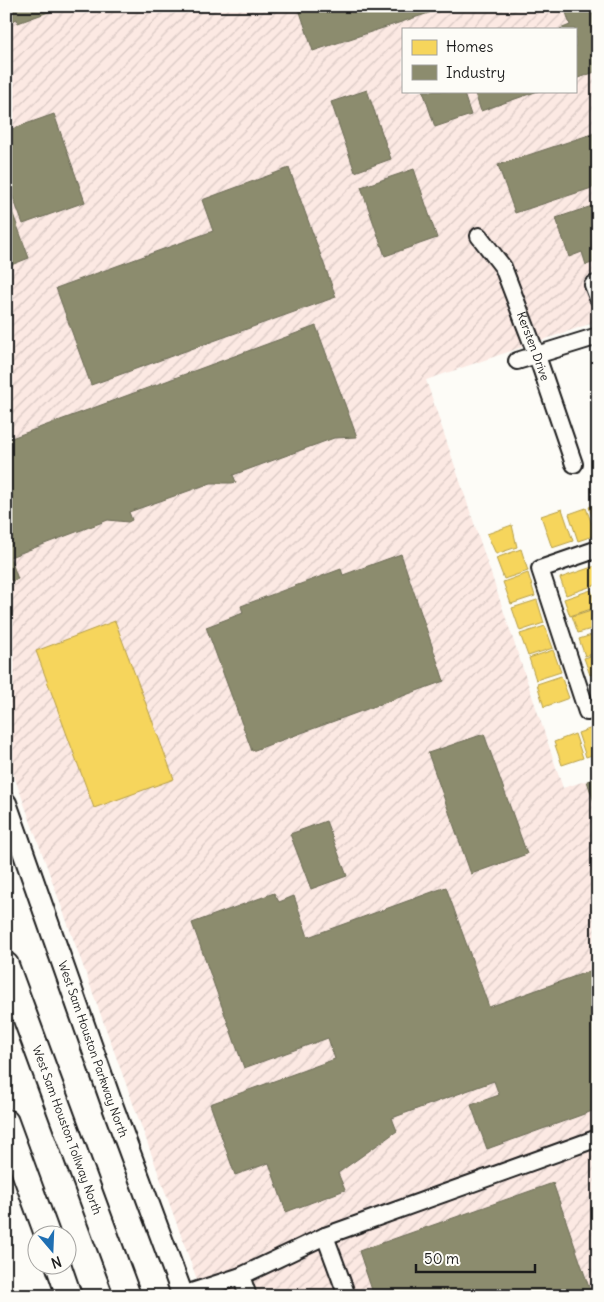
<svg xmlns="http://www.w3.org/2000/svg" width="604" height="1302" font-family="Delius,sans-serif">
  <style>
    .industrial { fill: url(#industrial-furrows); fill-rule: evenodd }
    .homes { fill: #f6d55c; stroke: #b59e49 }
    .industry { fill: #8c8c6e; stroke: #6a6a55 }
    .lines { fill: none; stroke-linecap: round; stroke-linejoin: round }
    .minor-casing { stroke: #1c1c1c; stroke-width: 20 }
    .major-casing { stroke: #1c1c1c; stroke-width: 24 }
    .highway-casing { stroke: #1c1c1c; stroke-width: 28 }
    .minor { stroke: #fdfcf7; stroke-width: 16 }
    .major { stroke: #fdfcf7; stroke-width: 20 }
    .highway { stroke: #fdfcf7; stroke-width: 24 }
    .labels { text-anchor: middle; stroke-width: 5; stroke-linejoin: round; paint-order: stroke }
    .street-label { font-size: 12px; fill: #1c1c1c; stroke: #fdfcf7 }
  </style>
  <defs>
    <pattern id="industrial-furrows" width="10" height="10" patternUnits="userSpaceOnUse" patternTransform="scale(1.25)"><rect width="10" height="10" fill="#fce9e3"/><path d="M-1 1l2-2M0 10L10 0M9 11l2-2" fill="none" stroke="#d7c7c2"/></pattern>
  </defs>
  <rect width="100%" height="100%" fill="#fdfcf7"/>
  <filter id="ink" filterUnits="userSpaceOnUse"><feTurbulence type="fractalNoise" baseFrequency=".02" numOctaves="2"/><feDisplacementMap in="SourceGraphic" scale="10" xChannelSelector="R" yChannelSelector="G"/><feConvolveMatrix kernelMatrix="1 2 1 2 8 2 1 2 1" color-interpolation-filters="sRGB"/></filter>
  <g filter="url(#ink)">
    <path class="industrial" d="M 6,6 L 598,6 L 598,321 L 426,380 L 563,788 L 598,777 L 598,1296 L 203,1296 L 6,754 ZM 403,29 L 575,29 L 575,91 L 403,91 Z"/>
    <g class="homes">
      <polygon points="598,504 598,533 589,507"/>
      <polygon points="586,508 596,535 578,541 569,514"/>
      <polygon points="562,509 573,541 552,548 541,516"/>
      <polygon points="512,525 517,547 496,554 487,534"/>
      <polygon points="521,549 528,571 504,579 496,558"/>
      <polygon points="598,565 598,584 566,595 560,578"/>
      <polygon points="528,573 535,596 511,604 503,582"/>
      <polygon points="591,590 597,607 570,616 564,599"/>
      <polygon points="537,600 544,623 520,631 512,608"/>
      <polygon points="598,608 598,627 578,633 572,616"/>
      <polygon points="115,621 174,779 94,808 36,651"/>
      <polygon points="545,626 553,648 528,656 520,634"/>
      <polygon points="598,633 598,652 585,656 579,639"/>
      <polygon points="553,650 561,672 536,680 529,658"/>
      <polygon points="598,654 598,672 590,675 584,658"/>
      <polygon points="561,676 569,698 544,707 537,684"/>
      <polygon points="598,726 598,753 586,757 578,733"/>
      <polygon points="575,734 583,758 562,765 554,742"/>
    </g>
    <g class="industry">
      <polygon points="6,6 65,6 18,23 17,19 6,23"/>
      <polygon points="308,6 433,6 435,11 313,51 299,9"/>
      <polygon points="564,6 598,6 598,71 575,79 575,29 560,29 570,25"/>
      <polygon points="367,90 391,159 355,172 331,102"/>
      <polygon points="423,91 463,91 471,115 435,127"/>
      <polygon points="474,91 538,91 481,111"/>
      <polygon points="54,114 85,202 23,224 6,179 6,131"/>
      <polygon points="598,132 598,186 515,213 498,165"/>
      <polygon points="289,168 336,297 91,385 56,288 213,231 202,200"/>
      <polygon points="414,169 437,238 385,256 361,187"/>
      <polygon points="6,195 29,258 6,267"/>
      <polygon points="598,204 598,261 586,265 582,252 569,257 556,218"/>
      <polygon points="316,326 357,437 334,438 233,475 236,482 232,483 211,483 129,512 132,520 128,522 108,520 10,557 18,579 13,581 6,578 6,440"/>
      <polygon points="401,554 444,681 252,751 206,627 243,613 241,606 341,569 343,575"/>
      <polygon points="484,734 527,854 471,874 428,753"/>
      <polygon points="598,778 598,814 587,781"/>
      <polygon points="326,821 347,876 311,889 290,834"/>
      <polygon points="446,887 489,1007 598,968 598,1033 594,1035 598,1046 598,1109 487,1149 471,1105 499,1095 494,1081 392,1118 397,1131 338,1173 345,1190 286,1212 269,1163 235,1175 210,1104 335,1059 328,1038 244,1068 192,923 274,893 279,902 294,896 308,937"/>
      <polygon points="553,1183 592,1296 374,1296 359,1251"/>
    </g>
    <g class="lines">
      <g class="minor-casing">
        <g id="minor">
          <path id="s1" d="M 479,236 L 503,267 L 537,356 L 574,464"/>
          <polyline points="598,283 593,285 598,298"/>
          <polyline points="517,361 598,336"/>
          <polyline points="598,549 540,569 587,712 598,709"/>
          <polyline points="325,1236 347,1296"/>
          <polyline points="241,1276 248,1296"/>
          <polyline points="182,1295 241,1276 325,1236 598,1138"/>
        </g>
      </g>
      <g class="major-casing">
        <g id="major">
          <path id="s2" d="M 6,803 L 113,1107 L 183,1296"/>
        </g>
      </g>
      <g class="highway-casing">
        <g id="highway">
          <path id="s3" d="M 6,965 L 128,1296"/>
          <polyline points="6,1122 47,1234"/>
          <polyline points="58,1264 69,1296"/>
        </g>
      </g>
      <use href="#minor" class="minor"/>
      <use href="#major" class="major"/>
      <use href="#highway" class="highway"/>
    </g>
  </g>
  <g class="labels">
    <g class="street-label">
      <text dy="4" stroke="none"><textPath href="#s1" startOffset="124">Kersten Drive</textPath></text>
      <text dy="4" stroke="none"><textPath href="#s2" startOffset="261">West Sam Houston Parkway North</textPath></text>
      <text dy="4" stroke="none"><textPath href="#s3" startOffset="176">West Sam Houston Tollway North</textPath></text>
    </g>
  </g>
  <rect width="604" height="1302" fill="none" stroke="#fdfcf7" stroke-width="25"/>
  <rect x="12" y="12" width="579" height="1277" fill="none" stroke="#1c1c1c" stroke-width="2" filter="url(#ink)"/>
  <rect x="402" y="28" width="175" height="65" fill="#fdfcf7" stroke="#a3a29f"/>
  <rect x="412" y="40" width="25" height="15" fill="#f6d55c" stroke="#a3a29f"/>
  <text x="446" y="52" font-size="15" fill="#1c1c1c">Homes</text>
  <rect x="412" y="65" width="25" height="15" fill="#8c8c6e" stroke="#a3a29f"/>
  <text x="446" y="78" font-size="15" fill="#1c1c1c">Industry</text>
  <g transform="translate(52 1250) rotate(161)"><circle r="24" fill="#fdfcf7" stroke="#a3a29f"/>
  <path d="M0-4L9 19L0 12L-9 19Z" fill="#1f6fb2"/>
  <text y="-8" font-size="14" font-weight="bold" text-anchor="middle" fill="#1c1c1c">N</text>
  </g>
  <path d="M416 1264v8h119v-8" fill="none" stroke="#1c1c1c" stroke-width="2.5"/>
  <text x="424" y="1264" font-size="15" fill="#1c1c1c" stroke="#fdfcf7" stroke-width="4" paint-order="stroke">50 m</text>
</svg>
